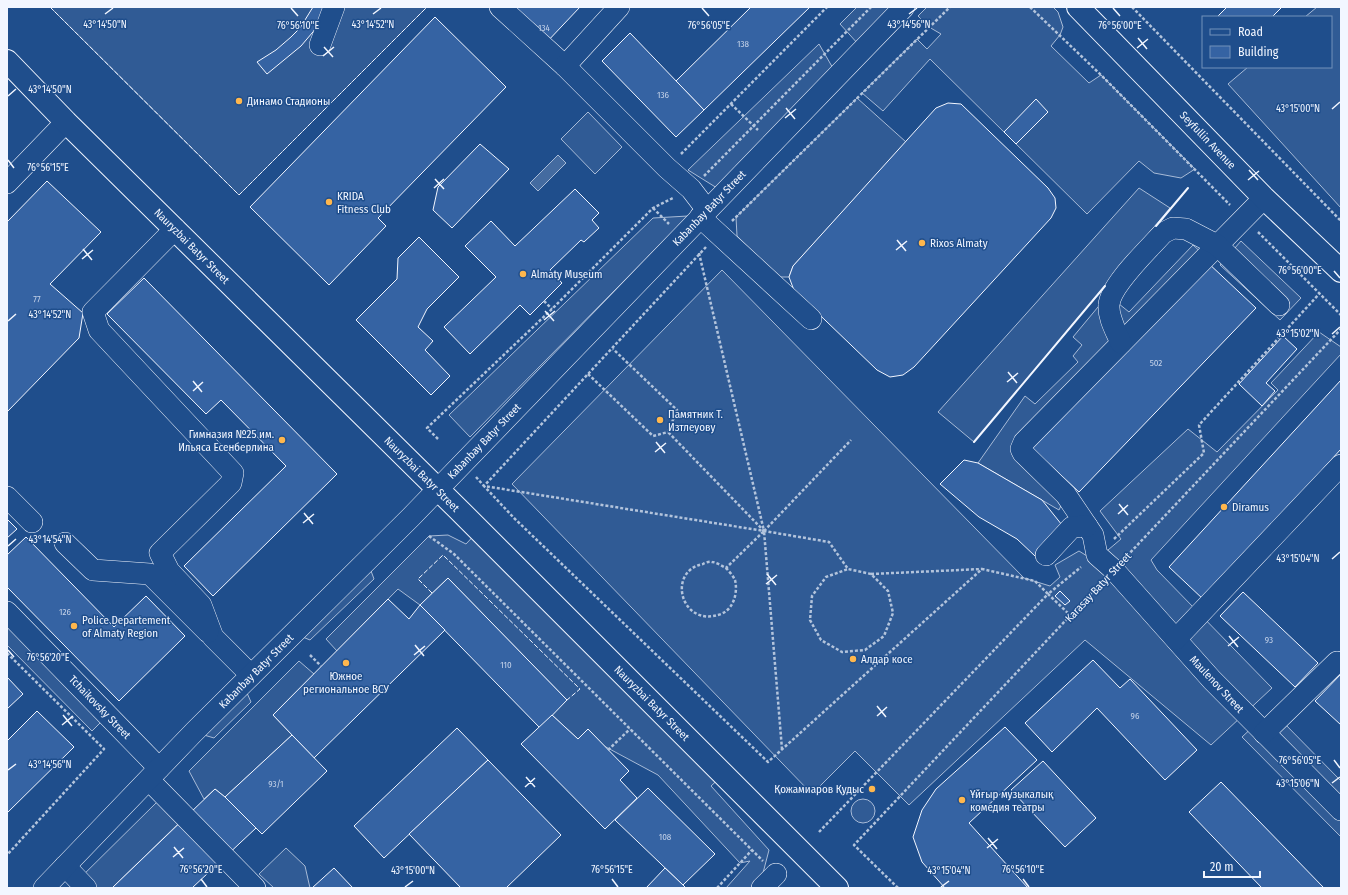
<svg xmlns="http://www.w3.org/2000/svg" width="1348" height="895" font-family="'Fira Sans Condensed',sans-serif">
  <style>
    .built { fill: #305b95; stroke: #a8bbd7 }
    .water { fill: #446ba0; stroke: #a8bbd7 }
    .building { fill: #3563a3; stroke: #f2f6ff }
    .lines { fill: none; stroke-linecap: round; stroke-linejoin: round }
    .minor-casing { stroke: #f2f6ff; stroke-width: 22 }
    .major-casing { stroke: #f2f6ff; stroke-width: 24 }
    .path { stroke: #b3c4dc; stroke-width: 2.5; stroke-dasharray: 3 2; stroke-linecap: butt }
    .minor { stroke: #1f4e8c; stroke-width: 21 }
    .major { stroke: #1f4e8c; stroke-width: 22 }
    .fence { stroke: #f2f6ff; stroke-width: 1; stroke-dasharray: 5 2; stroke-linecap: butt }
    .wall { stroke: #f2f6ff; stroke-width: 2 }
    .ticks { fill: none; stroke: #f2f6ff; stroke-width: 1.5 }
    .poi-dot { fill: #ffb74d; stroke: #1f4e8c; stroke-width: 1.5 }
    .labels { text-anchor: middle; stroke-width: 3; stroke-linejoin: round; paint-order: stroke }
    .number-label { font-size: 9px; fill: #c3d1e8 }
    .poi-label { font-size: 11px; fill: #f2f6ff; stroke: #1f4e8c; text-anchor: start }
    .street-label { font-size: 11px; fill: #f2f6ff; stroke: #1f4e8c }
    .ticks-label { font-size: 10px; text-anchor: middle; fill: #f2f6ff; stroke: #1f4e8c; stroke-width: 3; stroke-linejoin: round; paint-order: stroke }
  </style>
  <rect width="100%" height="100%" fill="#1f4e8c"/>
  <g class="built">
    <polygon points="50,7 427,7 239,195"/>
    <polygon points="857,7 896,7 859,45 840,24"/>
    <polygon points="927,7 1053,7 1058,12 1063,27 1060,35 1051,46 1089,83 1101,75 1195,169 1181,178 1154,173 1139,161 1087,214 930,59 883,111 862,93 917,39 927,49 941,34 929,27 918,16"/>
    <polygon points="1317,7 1341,7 1341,208 1228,84 1248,67 1331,67 1331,17 1305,17"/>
    <polygon points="819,44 834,70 717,188 688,170"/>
    <polygon points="857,98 906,142 793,266 789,277 779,277 737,236 736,217"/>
    <polygon points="588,112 622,147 595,174 561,139"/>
    <polygon points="1139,188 1170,208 974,442 938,412"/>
    <polygon points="688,216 470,437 449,415 653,218"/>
    <polygon points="1241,241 1301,298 1280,320 1220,265"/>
    <polygon points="1193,245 1205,256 1025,439 1065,497 1059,510 978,463 1025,396 1035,404 1078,362 1073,356 1082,345 1073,337 1108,295 1129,312"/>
    <polygon points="722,270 1024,578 1050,586 1060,577 1055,565 1079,551 1095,561 1121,539 1100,511 1188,429 1217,452 1278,390 1271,383 1319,332 1341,347 1341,354 1151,560 1157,570 1272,688 1211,745 1085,640 909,805 855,751 812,794 512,484"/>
    <polygon points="479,530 723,775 711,786 769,850 763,873 778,888 726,888 750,861 740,863 658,775 604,746 588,729 578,739 552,715 566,699 448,578 420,605 398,589 337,651 326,639 429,536 448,535 466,544"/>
    <polygon points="367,560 374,579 310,640 293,633"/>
    <polygon points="7,619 105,718 92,731 7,645"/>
    <polygon points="299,661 314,674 273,715 292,735 225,797 215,789 204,799 189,771"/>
    <polygon points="243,684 251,702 214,738 194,732"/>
    <polygon points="1279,718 1341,781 1341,837 1242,737 1256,724"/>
    <circle cx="863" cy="811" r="12"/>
    <polygon points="157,802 178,824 112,888 70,888"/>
    <polygon points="286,848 305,866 310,888 274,888 259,874"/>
  </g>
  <polygon class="water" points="558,155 566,163 538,191 530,183"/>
  <g class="building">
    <polygon points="313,7 329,7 318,26 301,46 267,74 257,62 276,50 291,37 300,28"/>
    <polygon points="514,7 580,7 545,44"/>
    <polygon points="751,7 810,7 704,110 676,81"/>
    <polygon points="1227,7 1282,7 1272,17 1217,17"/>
    <polygon points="435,17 506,87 378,218 386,226 329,285 250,207"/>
    <polygon points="630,33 704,110 676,137 602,61"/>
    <polygon points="1036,99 1048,112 1016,144 1004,132"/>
    <polygon points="948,103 961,104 1048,188 1055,198 1056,208 1051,218 914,367 903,375 890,377 877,370 800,296 795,293 789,277 793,266 936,108"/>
    <polygon points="480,144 509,169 452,228 433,210 438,187"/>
    <polygon points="47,181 101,232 50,284 83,313 79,338 7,412 7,222"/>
    <polygon points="575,189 599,213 592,220 599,228 584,242 581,240 550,270 562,283 530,315 520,305 470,354 444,327 496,277 465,246 491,221 515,246"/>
    <polygon points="419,237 459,277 427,309 418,327 433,341 425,350 450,376 431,395 356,320 397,279 398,258"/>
    <polygon points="1206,261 1256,308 1079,492 1029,445"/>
    <polygon points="144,278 337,474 213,596 184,566 286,466 221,400 206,414 107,314"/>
    <polygon points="1283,336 1297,349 1266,383 1275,391 1262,406 1239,384"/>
    <polygon points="1341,380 1341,449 1204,600 1169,567"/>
    <polygon points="964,460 978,463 1042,500 1062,525 1035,556 1017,539 979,517 940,484"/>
    <polygon points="7,519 17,529 7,538"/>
    <polygon points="26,537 114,627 146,596 185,636 119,701 7,587 7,555"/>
    <polygon points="448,578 567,700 540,728 420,605"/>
    <polygon points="1060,591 1070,601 1065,605 1055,596"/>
    <polygon points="1243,592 1318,663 1295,687 1220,616"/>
    <polygon points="388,599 409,619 420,605 445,630 314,758 273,715"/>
    <polygon points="1093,660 1120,688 1130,679 1197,750 1165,780 1097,708 1052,752 1025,723"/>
    <polygon points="1341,674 1341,725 1315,701"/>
    <polygon points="7,677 23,694 7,709"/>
    <polygon points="37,711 74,747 7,813 7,741"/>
    <polygon points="552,715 578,739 588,729 629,771 620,780 637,798 605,829 521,744"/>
    <polygon points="1005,727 1037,760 969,823 1028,888 945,888 922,862 913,837 922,810 936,789"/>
    <polygon points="457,728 488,760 384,858 354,826"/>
    <polygon points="292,735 327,771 262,834 225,797"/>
    <polygon points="488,760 561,835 506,888 461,888 409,834"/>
    <polygon points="1043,761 1096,818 1065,847 1011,790"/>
    <polygon points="1221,782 1324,888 1262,888 1189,812"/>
    <polygon points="648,788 715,854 683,885 615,820"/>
    <polygon points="215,789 225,797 256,828 192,888 112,888"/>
    <polygon points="334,868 353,888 312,888"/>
    <polygon points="665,868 683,885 686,888 646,888"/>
  </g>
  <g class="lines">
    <g class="minor-casing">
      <g id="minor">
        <polyline points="500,7 565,66"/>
        <polyline points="619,7 565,66 667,168 691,189 707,210"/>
        <polyline points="320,45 334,7"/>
        <polyline points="7,183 66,122"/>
        <polyline points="1264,198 1024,442 1021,449 1023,453 1066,495 1093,535 1097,555 1114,570 1212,680 1341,810"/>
        <polyline points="700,217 811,319"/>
        <polyline points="175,229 93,312 99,330 233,473 231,483 160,553 169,571 201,605 213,637 251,675"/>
        <path d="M 1121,343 C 1116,331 1108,318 1109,305 C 1110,285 1149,249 1163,233 L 1173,228 L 1186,229 L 1217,245 L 1279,305"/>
        <polyline points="7,497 32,522"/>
        <polyline points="65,543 93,570 150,574 208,632"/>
        <polyline points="1046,555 1072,527 1087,526"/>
        <polyline points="7,612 159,768"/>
        <polyline points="1176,639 1341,465"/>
        <polyline points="1264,733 1337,662"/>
        <polyline points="149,780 255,888"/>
        <polyline points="65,866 86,888"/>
        <polyline points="44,888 194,732 411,517 904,7"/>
        <polyline points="762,888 776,874"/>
      </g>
    </g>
    <g class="major-casing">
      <g id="major">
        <polyline points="1078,7 1264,198 1341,271"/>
        <polyline points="7,61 66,122 458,509 837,888"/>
      </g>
    </g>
    <g class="path">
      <polyline points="1030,7 1101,75 1230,205"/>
      <polyline points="1132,7 1341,221"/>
      <polyline points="731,104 758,130"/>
      <polyline points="681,154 827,7"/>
      <polyline points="704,176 871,7"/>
      <polyline points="653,208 669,224"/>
      <polyline points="732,221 950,7"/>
      <polyline points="1258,232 1341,315"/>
      <polyline points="706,247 484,486 514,518 768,762 982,569 1035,581 1048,594 1081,567"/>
      <polyline points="699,253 764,531 829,542 848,569 871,574 888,591 893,613 884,636 865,650 842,652 821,640 810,620 812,596 826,577 848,569"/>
      <polyline points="544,301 552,309"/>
      <polyline points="588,374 653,436 668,432"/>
      <polyline points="438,439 427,428 552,309 653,208 673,198"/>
      <polyline points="476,477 484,486 764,531 668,432 677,410 613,349"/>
      <polyline points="764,531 851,440"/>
      <polyline points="429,536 454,554 763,861"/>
      <polyline points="1114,539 1204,453 1199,425 1320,293"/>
      <polyline points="1127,556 1341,329"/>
      <path d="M 726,568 C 729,571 733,576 735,580 C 738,592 734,609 721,614 C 681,629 666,571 703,564 C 705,563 709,561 712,562 C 716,562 722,566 726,568 L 764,531 L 782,749"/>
      <polyline points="871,574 982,569"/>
      <polyline points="7,653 104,749 7,855"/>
      <polyline points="310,655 321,666"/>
      <polyline points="608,750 630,729"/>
      <polyline points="819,832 1048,594 1071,616"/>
      <polyline points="717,888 752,850"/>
      <polyline points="898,888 854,845 1100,584"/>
    </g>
    <use href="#minor" class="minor"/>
    <use href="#major" class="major"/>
    <g class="fence">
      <polyline points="50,7 239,195 427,7"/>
      <polyline points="432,593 418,579 443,555 580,689 567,700"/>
    </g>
    <g class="wall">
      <polyline points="1156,226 1188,188"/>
      <polyline points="974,442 1105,286"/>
    </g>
  </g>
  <path class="ticks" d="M 291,8 L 298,16M 702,8 L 709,16M 1113,8 L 1120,16M 105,14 L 113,8M 373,14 L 381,8M 909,14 L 917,8M 1138,38 L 1147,49M 324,47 L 333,57M 1137,48 L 1148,39M 323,56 L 334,47M 8,96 L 16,89M 786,108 L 795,119M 1332,109 L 1340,102M 785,118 L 796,109M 8,160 L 14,168M 1249,170 L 1258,180M 435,179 L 444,189M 1248,180 L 1259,171M 434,188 L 444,179M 897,240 L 906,251M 83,249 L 92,260M 896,250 L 907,241M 82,259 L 93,250M 1334,271 L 1340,278M 545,311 L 554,321M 544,320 L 555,311M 8,321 L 16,314M 1332,334 L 1340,327M 1008,372 L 1017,383M 193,381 L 202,392M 1007,382 L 1018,373M 193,391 L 203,382M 656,442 L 665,453M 655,452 L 666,443M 1119,504 L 1128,515M 304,513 L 313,524M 1118,514 L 1128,505M 303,523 L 314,514M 8,546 L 16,539M 1332,559 L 1340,552M 767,574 L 776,585M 766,584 L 777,575M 1229,636 L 1238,647M 415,645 L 424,656M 1228,646 L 1239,637M 8,650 L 14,657M 414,655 L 425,646M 877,706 L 886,717M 63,715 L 72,726M 877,716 L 887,707M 62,725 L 73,716M 1334,760 L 1340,768M 8,770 L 16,764M 526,777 L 535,787M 1332,783 L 1340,777M 525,787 L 535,778M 988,838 L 997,849M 174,847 L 183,858M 987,848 L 998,839M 173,857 L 184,848M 201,879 L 207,887M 612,879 L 618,887M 1023,879 L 1029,887M 405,887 L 413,881M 941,887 L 949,881"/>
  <g class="poi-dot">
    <circle cx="239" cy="101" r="4"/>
    <circle cx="329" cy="202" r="4"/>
    <circle cx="922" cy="243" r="4"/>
    <circle cx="523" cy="274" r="4"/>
    <circle cx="660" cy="420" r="4"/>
    <circle cx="282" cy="440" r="4"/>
    <circle cx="1224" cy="507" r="4"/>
    <circle cx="74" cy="626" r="4"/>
    <circle cx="853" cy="659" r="4"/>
    <circle cx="346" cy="663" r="4"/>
    <circle cx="872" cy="789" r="4"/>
    <circle cx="962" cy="800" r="4"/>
  </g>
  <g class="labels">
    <g class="number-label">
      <text x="544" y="31">134</text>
      <text x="743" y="47">138</text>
      <text x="663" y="98">136</text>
      <text x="37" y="302">77</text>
      <text x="1156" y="366">502</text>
      <text x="65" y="615">126</text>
      <text x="1269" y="643">93</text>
      <text x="506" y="668">110</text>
      <text x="1135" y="719">96</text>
      <text x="276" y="787">93/1</text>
      <text x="665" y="840">108</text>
    </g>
    <g class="poi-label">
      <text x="247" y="105">Динамо Стадионы</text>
      <text x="337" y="200">KRIDA<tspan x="337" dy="13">Fitness Club</tspan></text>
      <text x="930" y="247">Rixos Almaty</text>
      <text x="531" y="278">Almaty Museum</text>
      <text x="668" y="418">Памятник Т.<tspan x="668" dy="13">Изтлеуову</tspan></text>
      <text x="274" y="438" text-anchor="end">Гимназия №25 им.<tspan x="274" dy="13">Ильяса Есенберлина</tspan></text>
      <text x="1232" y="511">Diramus</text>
      <text x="82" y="624">Police Departement<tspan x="82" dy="13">of Almaty Region</tspan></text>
      <text x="861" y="663">Алдар косе</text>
      <text x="346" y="680" text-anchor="middle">Южное<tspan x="346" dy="13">региональное ВСУ</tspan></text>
      <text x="864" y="793" text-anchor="end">Қожамиаров Қудыс</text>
      <text x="970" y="798">Ұйғыр музыкалық<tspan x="970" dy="13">комедия театры</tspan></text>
    </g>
    <g class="street-label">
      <text transform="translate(1208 140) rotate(46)" y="4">Seyfullin Avenue</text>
      <text transform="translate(709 208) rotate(-46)" y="4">Kabanbay Batyr Street</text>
      <text transform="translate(192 246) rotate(45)" y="4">Nauryzbai Batyr Street</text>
      <text transform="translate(484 441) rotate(-46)" y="4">Kabanbay Batyr Street</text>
      <text transform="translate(422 474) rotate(45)" y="4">Nauryzbai Batyr Street</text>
      <text transform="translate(1098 587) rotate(-47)" y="4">Karasay Batyr Street</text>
      <text transform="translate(256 671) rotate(-45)" y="4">Kabanbay Batyr Street</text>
      <text transform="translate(1217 684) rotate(47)" y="4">Maulenov Street</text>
      <text transform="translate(652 703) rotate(45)" y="4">Nauryzbai Batyr Street</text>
      <text transform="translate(100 707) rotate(46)" y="4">Tchaikovsky Street</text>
    </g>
  </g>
  <g class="ticks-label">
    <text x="105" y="28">43°14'50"N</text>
    <text x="373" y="28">43°14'52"N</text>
    <text x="909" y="28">43°14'56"N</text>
    <text x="709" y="29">76°56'05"E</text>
    <text x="298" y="29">76°56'10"E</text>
    <text x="1120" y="29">76°56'00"E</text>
    <text x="50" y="93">43°14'50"N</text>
    <text x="1298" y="112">43°15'00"N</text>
    <text x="48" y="171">76°56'15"E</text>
    <text x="1300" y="274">76°56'00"E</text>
    <text x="50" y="318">43°14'52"N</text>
    <text x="1298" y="337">43°15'02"N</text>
    <text x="50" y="543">43°14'54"N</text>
    <text x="1298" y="562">43°15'04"N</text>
    <text x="48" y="661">76°56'20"E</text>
    <text x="1300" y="764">76°56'05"E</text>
    <text x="50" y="768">43°14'56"N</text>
    <text x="1298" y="787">43°15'06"N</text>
    <text x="201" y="873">76°56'20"E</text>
    <text x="612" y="873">76°56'15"E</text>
    <text x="1023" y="873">76°56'10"E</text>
    <text x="413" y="874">43°15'00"N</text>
    <text x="949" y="874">43°15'04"N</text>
  </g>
  <rect width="1348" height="895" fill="none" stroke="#f2f6ff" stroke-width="16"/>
  <rect x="1202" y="16" width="130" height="52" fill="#1f4e8c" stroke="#7391ba"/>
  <rect x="1210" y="29" width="20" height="6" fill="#1f4e8c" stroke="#7391ba"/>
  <text x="1238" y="36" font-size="12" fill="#f2f6ff">Road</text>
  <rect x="1210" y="46" width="20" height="12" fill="#3563a3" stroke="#7391ba"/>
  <text x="1238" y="56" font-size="12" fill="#f2f6ff">Building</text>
  <path d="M1204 871v6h56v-6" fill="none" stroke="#f2f6ff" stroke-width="2"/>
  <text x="1210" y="871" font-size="12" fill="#f2f6ff" stroke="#1f4e8c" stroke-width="3" paint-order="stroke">20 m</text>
</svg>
